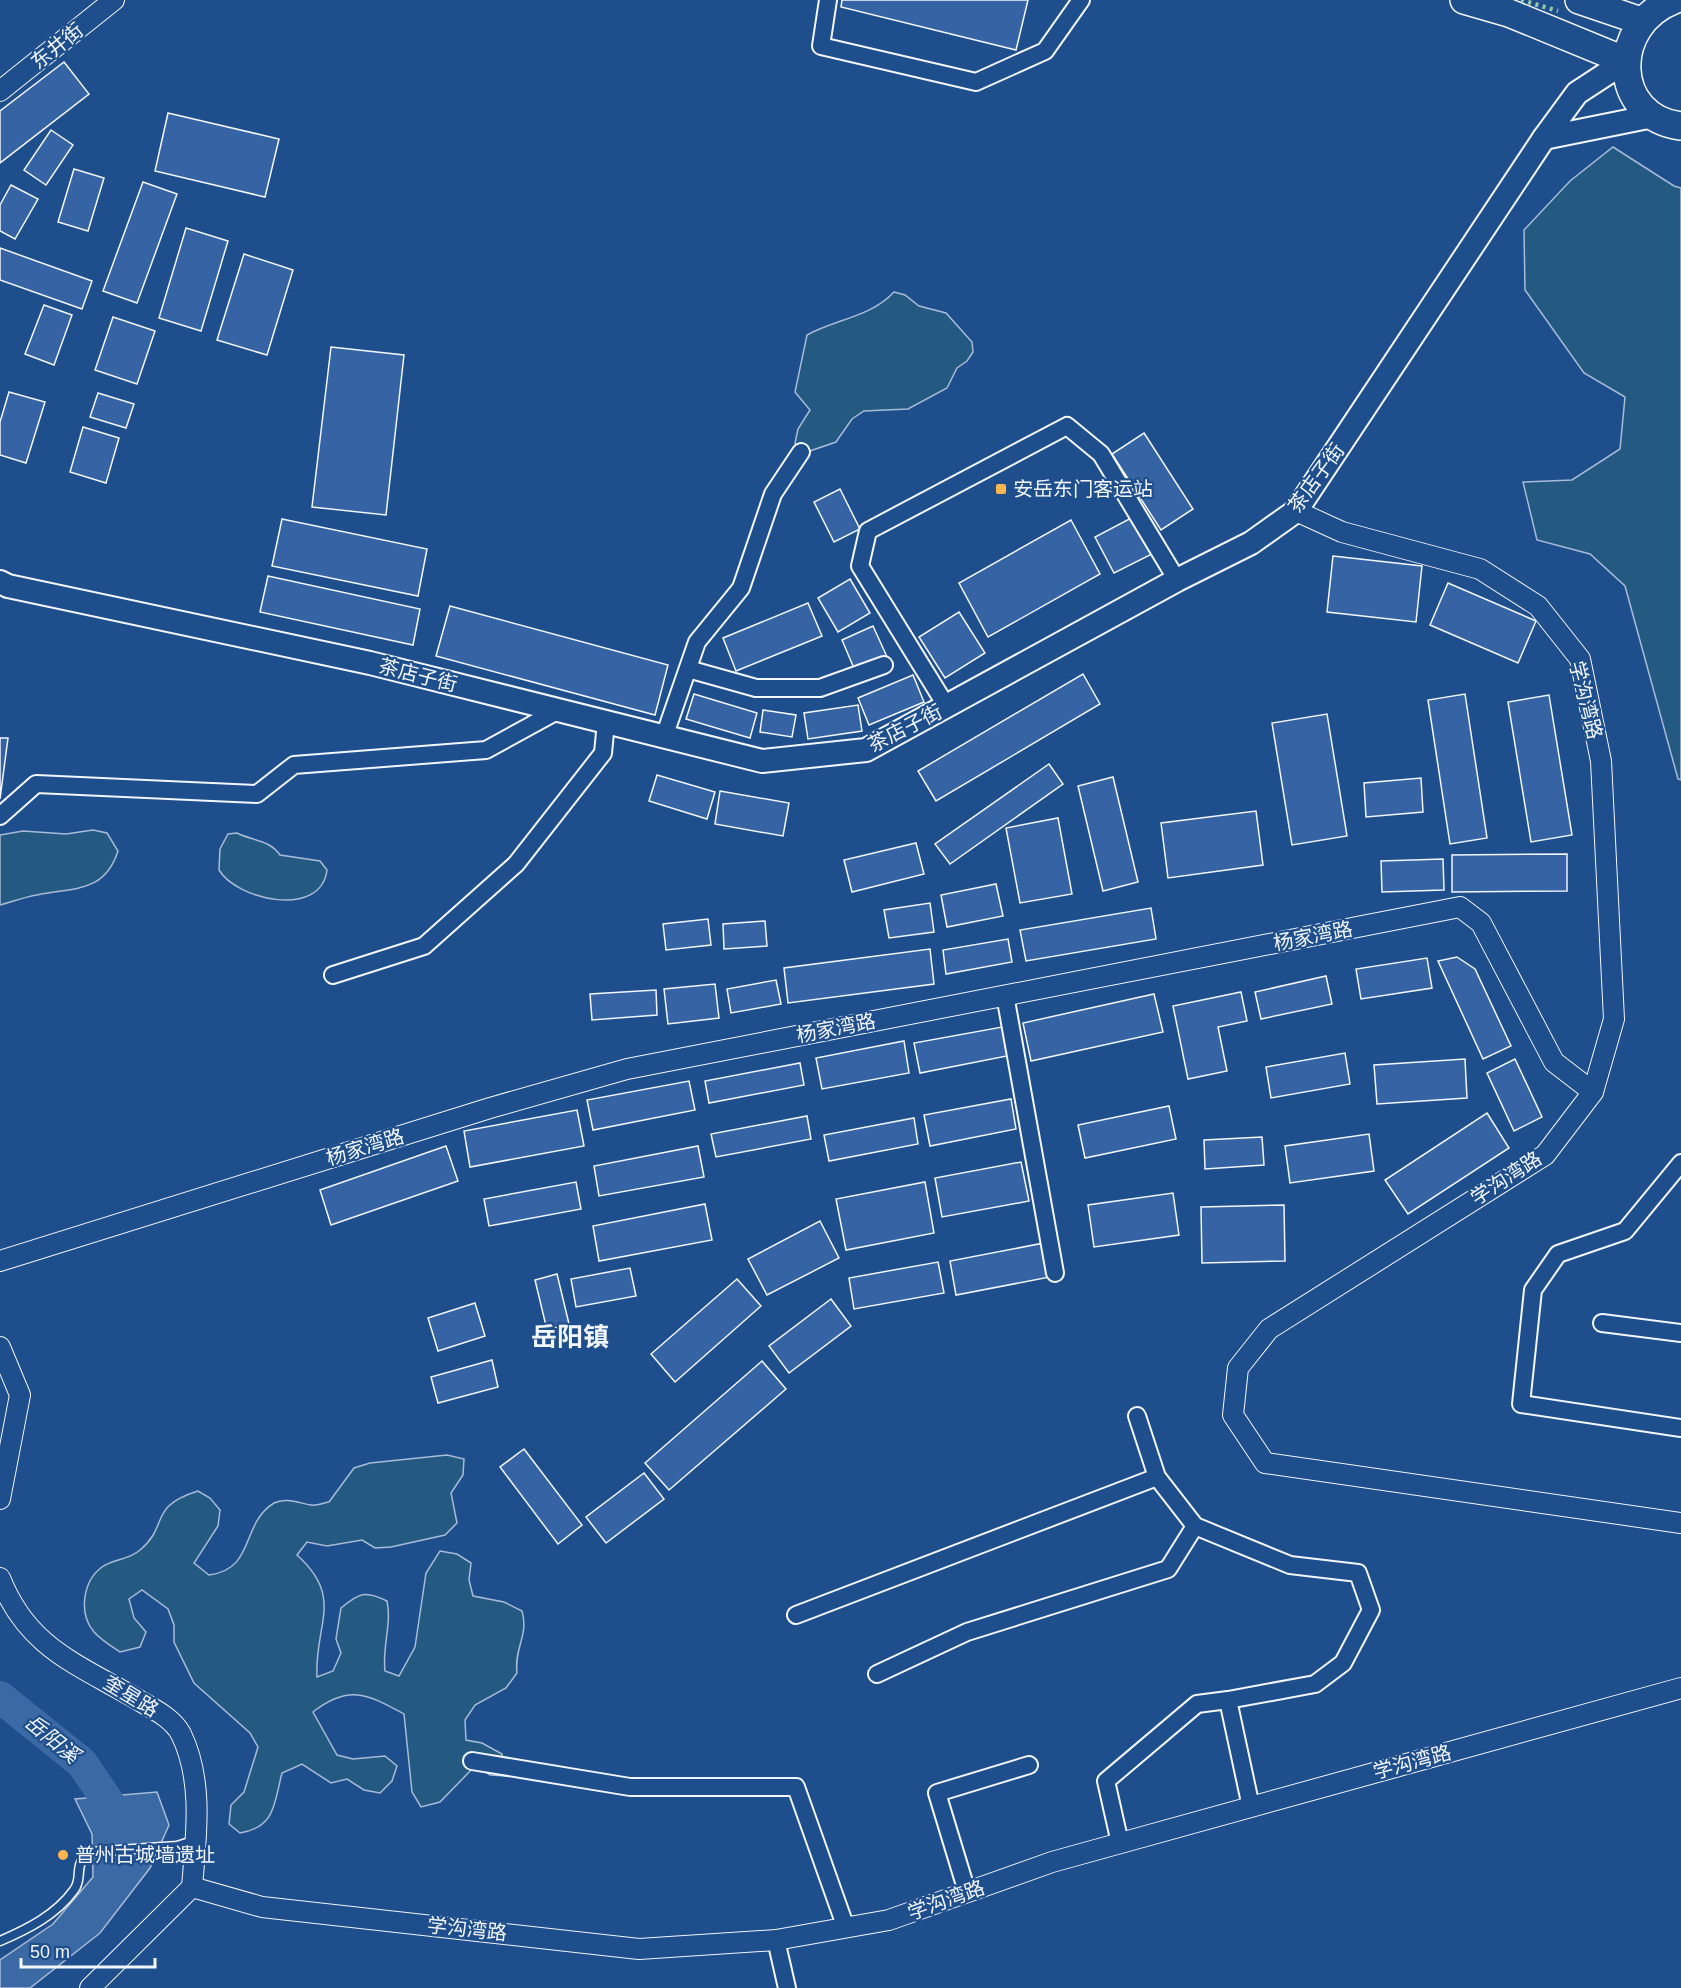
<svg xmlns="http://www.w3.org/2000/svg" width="1681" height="1988" font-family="Arial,'Noto Sans SC',sans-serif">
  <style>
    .green { fill: #245a82; stroke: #a8bbd7; stroke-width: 1.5 }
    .water { fill: #3b69a3; stroke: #a8bbd7; stroke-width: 1.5 }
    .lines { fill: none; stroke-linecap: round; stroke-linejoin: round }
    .river { stroke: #3b69a3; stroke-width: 32 }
    .building { fill: #3563a3; stroke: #f2f6ff; stroke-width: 1.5 }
    .service-casing { stroke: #f2f6ff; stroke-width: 11 }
    .minor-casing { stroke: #f2f6ff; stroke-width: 20 }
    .tertiary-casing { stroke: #f2f6ff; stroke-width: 22 }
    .secondary-casing { stroke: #f2f6ff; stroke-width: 26 }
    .trunk-casing { stroke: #f2f6ff; stroke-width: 30 }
    .service { stroke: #1f4e8c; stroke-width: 8 }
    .minor { stroke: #1f4e8c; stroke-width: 16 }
    .tertiary { stroke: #1f4e8c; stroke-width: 20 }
    .secondary { stroke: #1f4e8c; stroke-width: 22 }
    .trunk { stroke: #1f4e8c; stroke-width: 27 }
    .hedge { stroke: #97c8a6; stroke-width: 4.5; stroke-dasharray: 3 4.5; stroke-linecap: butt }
    .poi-dot { fill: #ffb74d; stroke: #1f4e8c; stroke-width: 2 }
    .labels { text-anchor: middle; stroke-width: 4.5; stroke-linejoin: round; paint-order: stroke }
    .street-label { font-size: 20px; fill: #f2f6ff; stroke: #1f4e8c }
    .poi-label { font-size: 20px; fill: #f2f6ff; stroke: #1f4e8c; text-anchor: start }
    .water-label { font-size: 21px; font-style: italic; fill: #f2f6ff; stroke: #1f4e8c }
    .district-label { font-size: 26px; font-weight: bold; fill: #f2f6ff; stroke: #1f4e8c }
  </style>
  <rect width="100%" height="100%" fill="#1f4e8c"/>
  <g class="green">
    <polygon points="1613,147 1674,186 1681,188 1681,780 1678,779 1625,586 1590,554 1537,540 1523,482 1572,480 1620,449 1625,397 1584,373 1525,290 1524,230 1570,181"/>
    <path d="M 894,292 L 905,295 L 919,306 L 946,313 L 972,342 L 973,352 L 967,361 L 957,368 L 947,388 L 908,409 L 864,411 L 852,419 L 836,442 L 801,454 L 795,443 L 798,429 L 810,410 L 795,392 L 807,335 C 836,319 871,317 894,292 Z"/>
    <path d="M 93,830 L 107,833 L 118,851 C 104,894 73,887 37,895 C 24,897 12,902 0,905 L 0,835 L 23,831 L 66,834 Z"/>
    <path d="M 237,833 C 253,841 270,840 280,855 L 320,861 L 327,870 C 321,919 237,900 219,870 L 220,849 L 228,834 Z"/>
    <path d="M 447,1455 L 464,1459 L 463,1475 L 451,1493 L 457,1523 L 445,1535 L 391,1547 L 375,1548 L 362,1540 L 327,1546 L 307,1542 L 297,1555 C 345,1598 314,1625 317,1677 L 333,1671 L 341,1653 L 336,1639 L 341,1608 C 359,1593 365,1590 387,1601 C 392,1624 382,1647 385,1671 L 399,1676 L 415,1647 L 426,1573 L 440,1551 L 457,1554 L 471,1563 L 469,1580 L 473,1596 L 504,1602 L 522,1611 C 529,1636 514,1647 517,1673 L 506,1688 L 475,1705 L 465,1720 L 466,1740 L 482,1743 L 502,1754 L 506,1776 L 490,1775 L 476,1765 L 440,1802 L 421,1807 L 412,1792 L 404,1714 C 367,1694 349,1684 313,1712 L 337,1755 L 353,1759 L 385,1756 L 397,1766 L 392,1781 L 380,1793 L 364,1790 L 347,1779 L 331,1783 L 302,1764 L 282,1773 C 274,1803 276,1827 240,1833 L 229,1824 L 231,1805 L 244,1792 L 258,1747 L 250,1733 L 194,1683 L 174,1642 L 174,1625 L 168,1609 L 142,1590 L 129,1599 L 134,1618 L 146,1632 L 140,1647 L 120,1652 C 111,1646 101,1640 94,1632 C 78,1613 83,1581 102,1567 C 113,1559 129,1560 140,1550 C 170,1525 147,1507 198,1491 L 210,1498 L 220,1510 L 218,1526 L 194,1563 L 209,1575 C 256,1569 240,1524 274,1503 C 285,1497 299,1503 311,1505 C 316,1506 323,1503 329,1502 L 354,1468 L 370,1463 Z"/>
  </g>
  <polygon class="water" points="157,1792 169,1825 150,1868 100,1933 30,1988 0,1988 0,1960 53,1924 93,1877 92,1834 75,1799"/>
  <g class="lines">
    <polyline class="river" points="0,1697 82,1763 119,1818 117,1833"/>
  </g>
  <g class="building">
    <polygon points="842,0 1028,0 1016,50 841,7"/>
    <polygon points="64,62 89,94 0,163 0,111"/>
    <polygon points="168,113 279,139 265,197 155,171"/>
    <polygon points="51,130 73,145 46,185 24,170"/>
    <polygon points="74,169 104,178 88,231 58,222"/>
    <polygon points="143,182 177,194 137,303 103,291"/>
    <polygon points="11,185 38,199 15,239 0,231 0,205"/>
    <polygon points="186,228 228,241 201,331 159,318"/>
    <polygon points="0,248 92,281 82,309 0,280"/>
    <polygon points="244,254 293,270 267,355 217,340"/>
    <polygon points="44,305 72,315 54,365 25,354"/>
    <polygon points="113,317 155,331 137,384 95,370"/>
    <polygon points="331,347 404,355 386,515 312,507"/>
    <polygon points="9,392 45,402 26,463 0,455 0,422"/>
    <polygon points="98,393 134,404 126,428 90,417"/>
    <polygon points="83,427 119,438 106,483 70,472"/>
    <polygon points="1144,433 1193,509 1161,530 1112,454"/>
    <polygon points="840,489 860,529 834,542 814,502"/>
    <polygon points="1135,516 1154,553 1114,573 1095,537"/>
    <polygon points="282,519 427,549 418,596 272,566"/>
    <polygon points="1071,520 1100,574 988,637 959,583"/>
    <polygon points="1333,556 1422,566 1416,622 1327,612"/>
    <polygon points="268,576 420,609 413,645 260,612"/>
    <polygon points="850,579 870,613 838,632 818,598"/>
    <polygon points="1448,583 1536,621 1518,663 1430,625"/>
    <polygon points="808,603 822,636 736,671 723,638"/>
    <polygon points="450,606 668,665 655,715 436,656"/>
    <polygon points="959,612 985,653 945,678 919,637"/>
    <polygon points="873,626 888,659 856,673 842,640"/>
    <polygon points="1083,674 1100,704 936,801 918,771"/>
    <polygon points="913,675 924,702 869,725 858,698"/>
    <polygon points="694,694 757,713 750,738 686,719"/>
    <polygon points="1465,694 1487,838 1450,844 1428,700"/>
    <polygon points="1549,695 1572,835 1531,842 1508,702"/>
    <polygon points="858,705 862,731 808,739 804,713"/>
    <polygon points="763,710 796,715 792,737 760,732"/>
    <polygon points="1327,714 1347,836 1292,845 1272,723"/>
    <polygon points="0,738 8,738 0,799"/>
    <polygon points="1049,764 1063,784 950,864 935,844"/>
    <polygon points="657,775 715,792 707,819 649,801"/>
    <polygon points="1113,777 1138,882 1103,891 1078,786"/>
    <polygon points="1421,778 1423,812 1366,817 1364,783"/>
    <polygon points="720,791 789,803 783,836 715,824"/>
    <polygon points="1256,811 1263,865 1168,878 1161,823"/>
    <polygon points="1058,818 1072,894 1020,903 1006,828"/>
    <polygon points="916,843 924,874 852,892 844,860"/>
    <polygon points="1567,854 1567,891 1452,892 1452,855"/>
    <polygon points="1443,859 1444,890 1382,892 1381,861"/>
    <polygon points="996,884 1003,916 947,927 941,895"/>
    <polygon points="930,903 934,932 889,938 884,910"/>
    <polygon points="1151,908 1156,939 1026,961 1020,930"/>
    <polygon points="708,919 711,945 666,950 663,924"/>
    <polygon points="765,921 767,946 724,949 723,924"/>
    <polygon points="1008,939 1012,962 946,974 943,950"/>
    <polygon points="930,949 934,984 788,1003 784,968"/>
    <polygon points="1457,957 1475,969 1511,1046 1483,1059 1438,961"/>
    <polygon points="1427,958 1432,988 1361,999 1356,969"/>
    <polygon points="1326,976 1332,1004 1261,1019 1255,992"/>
    <polygon points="776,980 781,1004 731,1013 727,989"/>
    <polygon points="715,984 719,1018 668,1024 664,989"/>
    <polygon points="656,990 657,1015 592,1020 590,994"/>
    <polygon points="1241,992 1247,1021 1218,1027 1227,1071 1188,1079 1173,1006"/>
    <polygon points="1154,994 1163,1032 1031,1061 1023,1023"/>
    <polygon points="1002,1027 1007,1056 920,1073 914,1043"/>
    <polygon points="904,1041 909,1073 822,1089 816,1058"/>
    <polygon points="1345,1053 1350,1084 1271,1098 1266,1067"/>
    <polygon points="1465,1059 1467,1098 1377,1104 1374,1065"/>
    <polygon points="1515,1059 1542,1117 1514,1131 1487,1073"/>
    <polygon points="800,1063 804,1085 709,1103 705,1081"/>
    <polygon points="689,1081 695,1110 593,1130 587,1100"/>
    <polygon points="1011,1099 1016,1129 930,1146 924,1115"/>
    <polygon points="1169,1106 1176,1139 1085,1158 1078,1125"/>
    <polygon points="577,1110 584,1146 470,1167 464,1131"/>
    <polygon points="1487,1113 1509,1148 1408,1214 1385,1180"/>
    <polygon points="807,1116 811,1139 716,1157 711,1134"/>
    <polygon points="914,1118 918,1144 829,1161 824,1135"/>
    <polygon points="1369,1134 1374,1171 1290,1183 1285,1146"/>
    <polygon points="1262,1137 1264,1165 1205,1169 1204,1140"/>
    <polygon points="446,1146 458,1181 331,1225 320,1190"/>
    <polygon points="698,1146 704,1177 599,1196 594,1166"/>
    <polygon points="1021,1162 1029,1201 942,1217 935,1178"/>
    <polygon points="576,1182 581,1209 489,1226 484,1199"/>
    <polygon points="925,1182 934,1233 846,1250 836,1199"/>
    <polygon points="1173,1193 1179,1235 1094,1247 1088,1205"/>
    <polygon points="705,1204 712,1240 599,1261 593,1226"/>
    <polygon points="1284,1205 1285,1261 1202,1263 1201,1207"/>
    <polygon points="820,1221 839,1258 767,1295 748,1259"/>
    <polygon points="1044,1243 1050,1277 956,1295 950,1261"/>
    <polygon points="938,1262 944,1293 854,1309 849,1278"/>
    <polygon points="630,1268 636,1296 576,1307 571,1279"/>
    <polygon points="557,1274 569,1324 547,1330 535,1280"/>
    <polygon points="737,1279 761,1306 675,1382 651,1354"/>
    <polygon points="831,1299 851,1326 789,1373 769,1346"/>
    <polygon points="475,1303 485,1336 438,1351 428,1318"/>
    <polygon points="492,1360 498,1387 438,1403 431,1377"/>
    <polygon points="762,1361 786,1389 669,1490 645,1463"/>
    <polygon points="524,1449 582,1525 558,1544 500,1467"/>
    <polygon points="644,1473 664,1499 606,1543 586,1517"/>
  </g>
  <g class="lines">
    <g class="service-casing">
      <path id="service" d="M 0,1941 C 28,1929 56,1915 74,1890 C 84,1877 72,1867 89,1852 L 177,1846 L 196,1840"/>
    </g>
    <g class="minor-casing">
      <g id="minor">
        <polyline points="828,0 821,46 976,82 1045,51 1081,0"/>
        <polyline points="688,669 756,688 820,688 884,665"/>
        <polyline points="947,707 860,566 868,531 1067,426 1101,454 1177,580"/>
        <polyline points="664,737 697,642 741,588 773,494 801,452"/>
        <polyline points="0,816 36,784 257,794 294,765 486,750 559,710"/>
        <polyline points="333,975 424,946 516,864 603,753 606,722"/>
        <polyline points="1005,995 1055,1273"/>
        <polyline points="1681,1163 1625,1231 1558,1254 1533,1290 1521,1404 1681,1428"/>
        <polyline points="1602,1323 1681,1333"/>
        <polyline points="1137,1416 1157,1477 1195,1526 1290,1565 1358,1573 1371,1610 1343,1663 1315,1684 1228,1700 1251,1807"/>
        <polyline points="796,1615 1157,1477"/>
        <polyline points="877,1674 967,1632 1168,1569 1195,1526"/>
        <polyline points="472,1761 630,1787 796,1787 846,1928"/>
        <polyline points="1120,1843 1106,1781 1197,1704 1228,1700"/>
        <polyline points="967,1892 937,1793 1029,1765"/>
        <polyline points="776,1940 787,1988"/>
      </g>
    </g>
    <g class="tertiary-casing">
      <g id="tertiary">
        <polyline points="0,91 114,0"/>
        <polyline points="1296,511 1342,532 1480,569 1538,606 1580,659 1601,761 1614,1019 1593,1092 1545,1155 1269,1329 1238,1368 1233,1415 1265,1463 1681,1523"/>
        <polyline points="0,1261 490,1108 627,1069 1460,907 1481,923 1554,1062 1593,1092"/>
        <polyline points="0,1347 20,1395 0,1499"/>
        <path d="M 0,1578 C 27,1647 75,1663 135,1698 C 151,1708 172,1717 181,1734 C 204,1781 196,1837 192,1887"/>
        <polyline points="192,1887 262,1907 639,1949 776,1940 889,1920 1052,1862 1681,1688"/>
        <polyline points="90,1988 192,1887"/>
      </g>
    </g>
    <g class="secondary-casing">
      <g id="secondary">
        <polyline points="1626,61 1577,93 1544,138 1653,116"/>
        <polyline points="0,582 8,586 370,663 762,761 866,750 1177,580 1251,543 1296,511 1544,138"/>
      </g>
    </g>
    <g class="trunk-casing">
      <g id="trunk">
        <polyline points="1464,0 1509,13 1626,61"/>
        <polyline points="1579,0 1641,21"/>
        <path d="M 1674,0 C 1609,25 1611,117 1681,126"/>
      </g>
    </g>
    <use href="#service" class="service"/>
    <use href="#minor" class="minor"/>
    <use href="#tertiary" class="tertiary"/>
    <use href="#secondary" class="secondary"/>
    <use href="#trunk" class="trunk"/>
    <polyline class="hedge" points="1521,0 1558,11"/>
  </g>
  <g class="poi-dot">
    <rect x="995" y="483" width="12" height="12" rx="3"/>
    <circle cx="63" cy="1855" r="6"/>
  </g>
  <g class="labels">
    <g class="street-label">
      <text transform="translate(57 46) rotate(-39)" y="7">东井街</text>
      <text transform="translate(1316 478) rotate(-54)" y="7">茶店子街</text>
      <text transform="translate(418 675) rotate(14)" y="7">茶店子街</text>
      <text transform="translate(1586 700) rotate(76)" y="7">学沟湾路</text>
      <text transform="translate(905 728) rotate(-27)" y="7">茶店子街</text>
      <text transform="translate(1313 936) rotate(-11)" y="7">杨家湾路</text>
      <text transform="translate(836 1028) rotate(-11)" y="7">杨家湾路</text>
      <text transform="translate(365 1147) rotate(-17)" y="7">杨家湾路</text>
      <text transform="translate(1506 1178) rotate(-33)" y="7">学沟湾路</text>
      <text transform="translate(131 1696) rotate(31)" y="7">奎星路</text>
      <text transform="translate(1412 1762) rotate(-15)" y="7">学沟湾路</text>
      <text transform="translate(946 1900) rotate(-20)" y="7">学沟湾路</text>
      <text transform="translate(467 1929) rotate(6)" y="7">学沟湾路</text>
    </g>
    <g class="poi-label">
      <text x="1013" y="496">安岳东门客运站</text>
      <text x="75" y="1862">普州古城墙遗址</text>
    </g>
    <g class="water-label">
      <text transform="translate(52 1739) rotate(39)" y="7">岳阳溪</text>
    </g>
    <g class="district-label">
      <text x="570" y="1346">岳阳镇</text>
    </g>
  </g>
  <path d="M21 1958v9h134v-9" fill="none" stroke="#f2f6ff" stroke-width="3"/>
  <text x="30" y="1958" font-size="18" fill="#f2f6ff" stroke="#1f4e8c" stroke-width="4.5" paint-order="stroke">50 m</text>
</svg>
